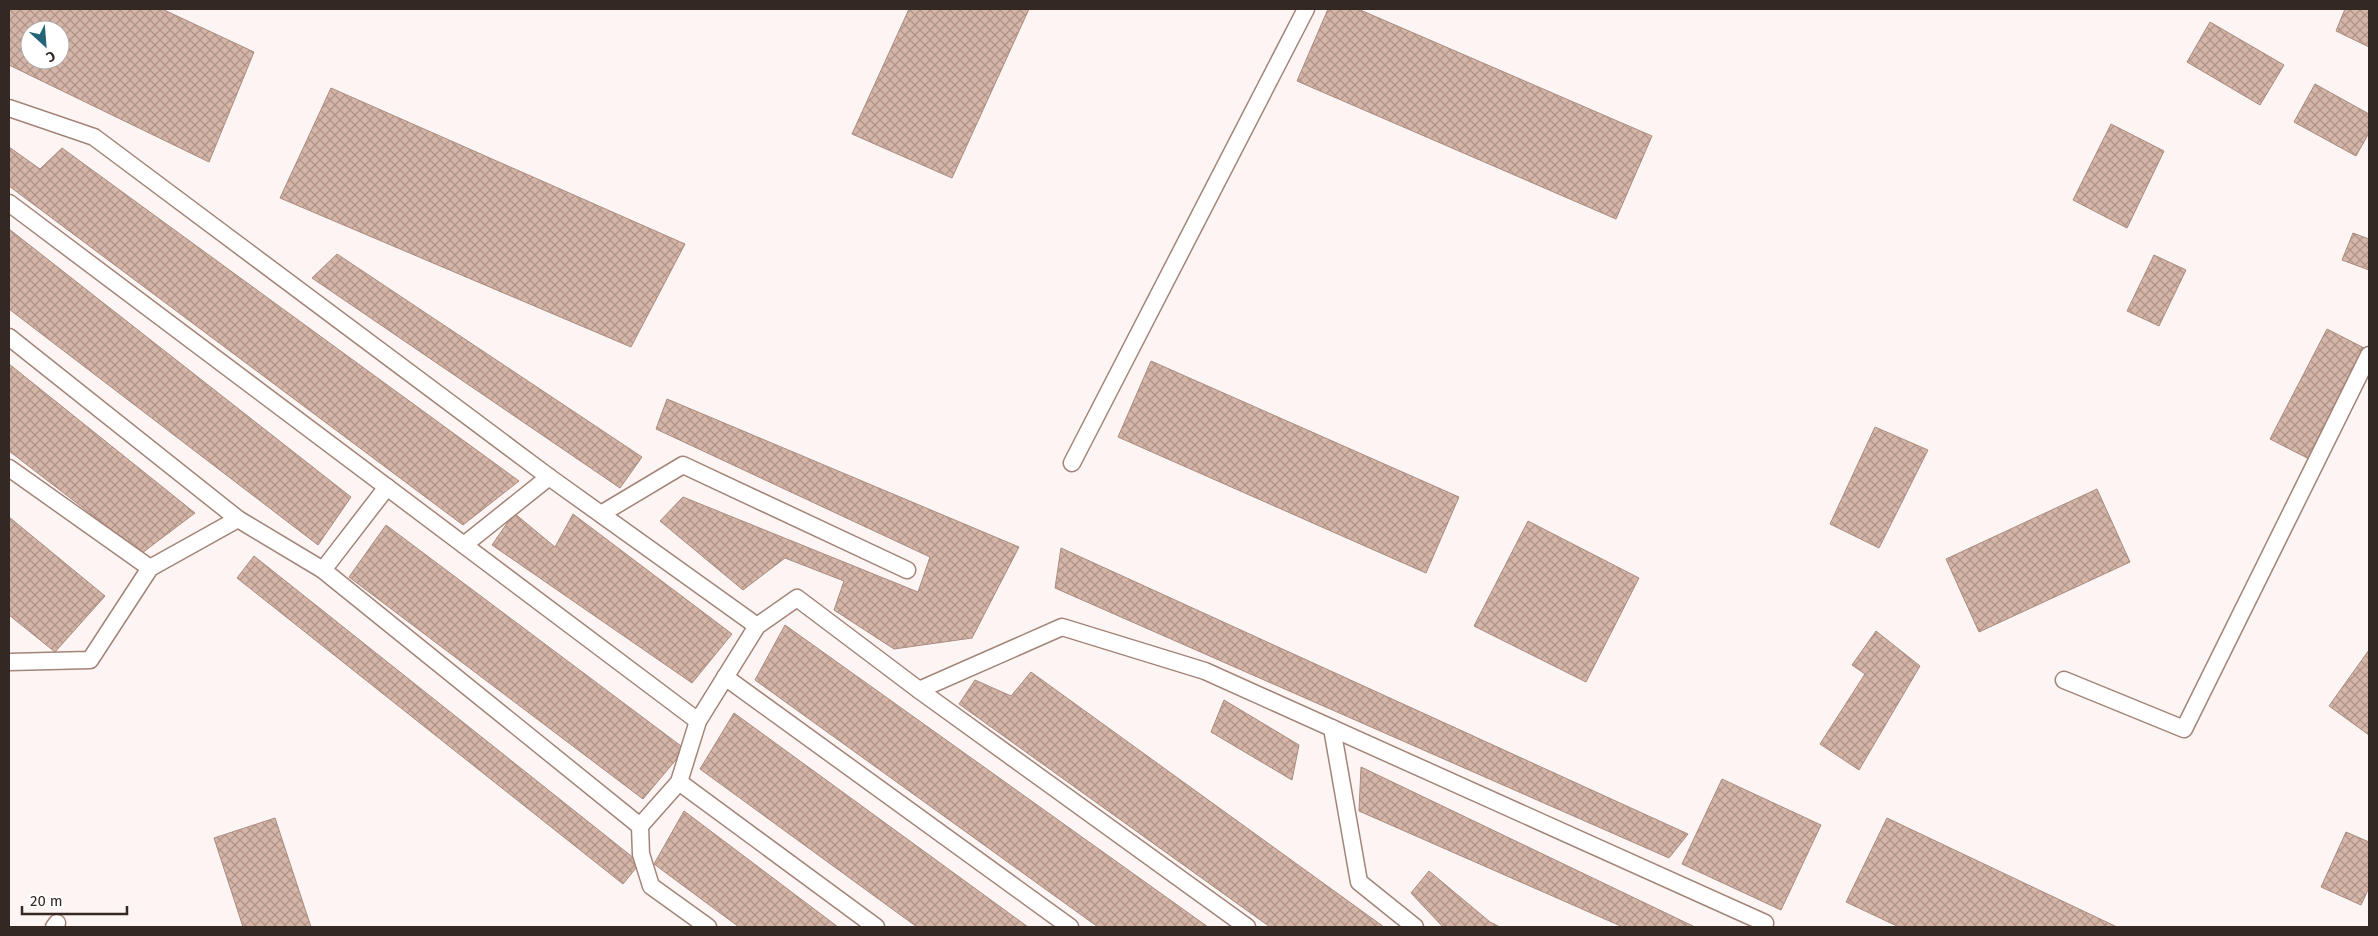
<svg xmlns="http://www.w3.org/2000/svg" width="2378" height="936" font-family="'Fira Sans',sans-serif">
  <style>
    .building { fill: url(#building-cross-hatch); stroke: #ab8c80; fill-rule: evenodd }
    .lines { fill: none; stroke-linecap: round; stroke-linejoin: round }
    .service-casing { stroke: #a38478; stroke-width: 19 }
    .service { stroke: #fff; stroke-width: 16 }
  </style>
  <defs>
    <pattern id="building-cross-hatch" width="8" height="8" patternUnits="userSpaceOnUse" patternTransform="scale(1.25)"><rect width="8" height="8" fill="#d5b5a8"/><path d="M0 0l8 8M0 8l8-8" fill="none" stroke="#ae9388"/></pattern>
  </defs>
  <rect width="100%" height="100%" fill="#fcf5f3"/>
  <g class="building">
    <path d="M 9,9 L 162,9 L 254,52 L 209,162 L 9,65 ZM 30,30 L 60,30 L 60,60 L 30,60 Z"/>
    <polygon points="909,9 1029,9 952,178 852,134"/>
    <polygon points="1328,9 1358,9 1652,136 1616,219 1297,81"/>
    <polygon points="2345,9 2369,9 2369,47 2336,31"/>
    <polygon points="2210,22 2284,65 2260,105 2187,62"/>
    <polygon points="2315,84 2369,114 2369,133 2356,156 2294,122"/>
    <polygon points="331,88 685,244 631,347 280,198"/>
    <polygon points="2111,124 2164,151 2127,228 2073,200"/>
    <polygon points="9,147 40,169 62,148 519,481 463,525 9,186"/>
    <polygon points="9,229 351,497 318,545 9,309"/>
    <polygon points="2353,233 2369,239 2369,270 2342,260"/>
    <polygon points="337,254 642,457 620,488 312,278"/>
    <polygon points="2154,255 2186,270 2159,326 2127,311"/>
    <polygon points="2327,329 2368,350 2311,460 2270,439"/>
    <polygon points="1151,361 1459,497 1426,573 1118,437"/>
    <polygon points="9,364 195,513 142,553 9,451"/>
    <polygon points="667,399 1019,547 972,638 894,649 834,610 844,581 785,558 743,590 660,521 683,497 918,592 930,557 656,429"/>
    <polygon points="1875,427 1928,450 1879,548 1830,524"/>
    <polygon points="2097,489 2130,562 1979,632 1946,559"/>
    <polygon points="514,513 555,547 573,514 732,634 692,683 492,545"/>
    <polygon points="9,517 105,596 55,652 9,615"/>
    <polygon points="1528,521 1639,578 1586,682 1474,626"/>
    <polygon points="386,525 685,749 643,799 349,577"/>
    <polygon points="1061,548 1688,834 1669,858 1055,588"/>
    <polygon points="254,556 640,863 623,884 237,578"/>
    <polygon points="785,625 1208,927 1098,927 755,680"/>
    <polygon points="1876,631 1920,666 1859,770 1820,744 1865,674 1852,665"/>
    <polygon points="2369,650 2369,735 2329,706"/>
    <polygon points="1031,672 1384,927 1270,927 959,704 975,680 1011,696"/>
    <polygon points="1224,700 1299,745 1292,780 1211,732"/>
    <polygon points="734,713 1028,927 917,927 700,769"/>
    <polygon points="1361,767 1695,927 1623,927 1359,811"/>
    <polygon points="1722,779 1821,825 1781,910 1682,864"/>
    <polygon points="684,811 838,927 739,927 654,864"/>
    <polygon points="275,818 311,927 243,927 214,838"/>
    <polygon points="1887,818 2117,927 1899,927 1846,902"/>
    <polygon points="2346,832 2369,842 2369,888 2361,905 2321,887"/>
    <polygon points="1429,871 1490,922 1500,927 1443,927 1411,893"/>
  </g>
  <g class="lines">
    <g class="service-casing">
      <g id="service">
        <polyline points="9,108 94,137 549,477 757,626"/>
        <polyline points="9,203 698,721"/>
        <polyline points="9,337 238,519 323,570 640,826 641,854 651,886 708,927"/>
        <polyline points="1072,463 1306,9"/>
        <polyline points="9,468 150,568"/>
        <polyline points="601,514 683,465 907,570"/>
        <polyline points="464,545 549,477"/>
        <polyline points="323,570 387,487"/>
        <polyline points="9,662 90,660 150,568 238,519"/>
        <polyline points="725,677 1070,927"/>
        <polyline points="2064,680 2184,729 2369,355"/>
        <polyline points="919,690 1062,627 1205,671 1765,923"/>
        <polyline points="1332,728 1359,882 1415,927"/>
        <polyline points="679,782 876,927"/>
        <polyline points="640,826 679,782 698,721 757,626 797,598 919,690 1247,927"/>
        <polyline points="54,927 57,923"/>
      </g>
    </g>
    <use href="#service" class="service"/>
  </g>
  <rect width="2378" height="936" fill="none" stroke="#342823" stroke-width="20"/>
  <g transform="translate(45 45) rotate(154)"><circle r="24" fill="#ffffff" stroke="#aea9a7"/>
  <path d="M0-4L9 19L0 12L-9 19Z" fill="#246479"/>
  <text y="-8" font-size="14" font-weight="bold" text-anchor="middle" fill="#342823">С</text>
  </g>
  <path d="M22 906v8h105v-8" fill="none" stroke="#342823" stroke-width="2.5"/>
  <text x="30" y="906" font-size="15" fill="#342823" stroke="#ffffff" stroke-width="4" paint-order="stroke">20 m</text>
</svg>
